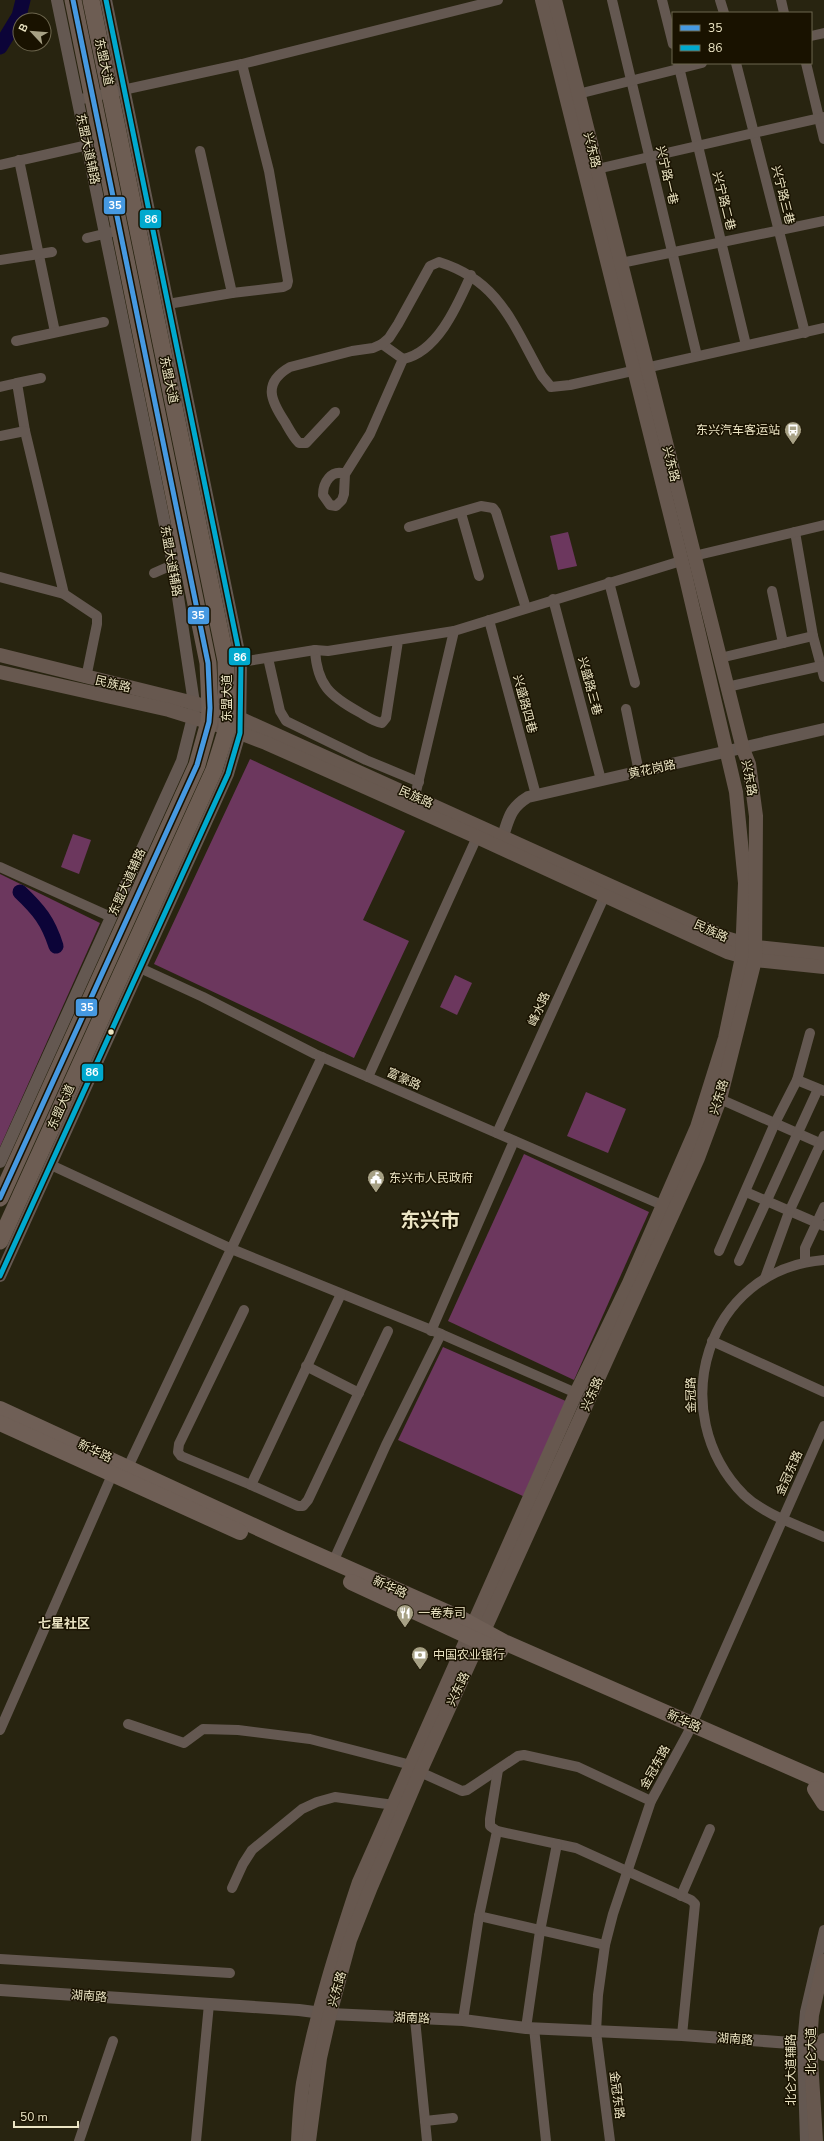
<svg xmlns="http://www.w3.org/2000/svg" width="824" height="2141" font-family="'Nunito Sans','Noto Sans SC',sans-serif">
  <style>
    .green { fill: #6c375e }
    .lines { fill: none; stroke-linecap: round; stroke-linejoin: round }
    .river { stroke: #0c0438; stroke-width: 15 }
    .minor { stroke: #645851; stroke-width: 10 }
    .tertiary { stroke: #645851; stroke-width: 12 }
    .secondary { stroke: #67584f; stroke-width: 14 }
    .primary { stroke: #6f5f56; stroke-width: 16 }
    .trunk { stroke: #6d5d53; stroke-width: 17 }
    .bus-1-casing { stroke: #191200; stroke-width: 8 }
    .bus-2-casing { stroke: #191200; stroke-width: 8 }
    .bus-1 { stroke: #4699e1; stroke-width: 5 }
    .bus-2 { stroke: #00a9ce; stroke-width: 5 }
    .bus-dot { fill: #ece5c4; stroke: #191200; stroke-width: 1.5 }
    .labels { text-anchor: middle; stroke-width: 3; stroke-linejoin: round; paint-order: stroke }
    .street-label { font-size: 12px; fill: #ece5c4; stroke: #191200 }
    .poi-label { font-size: 12px; fill: #ece5c4; stroke: #191200; text-anchor: start }
    .neighbourhood-label { font-size: 13px; font-weight: bold; fill: #ece5c4; stroke: #191200 }
    .town-label { font-size: 20px; font-weight: bold; fill: #ece5c4; stroke: #191200 }
    .line-badge { stroke: #191200; stroke-width: 1.5 }
    .badge-label { font-size: 11px; text-anchor: middle; font-weight: bold; fill: #fff }
  </style>
  <rect width="100%" height="100%" fill="#282410"/>
  <g class="green">
    <polygon points="568,532 577,566 558,570 550,536"/>
    <polygon points="250,759 405,831 363,920 409,941 354,1058 154,964"/>
    <polygon points="73,834 91,840 79,874 61,867"/>
    <polygon points="0,874 100,923 0,1147"/>
    <polygon points="455,975 472,983 457,1015 440,1007"/>
    <polygon points="586,1092 626,1109 608,1153 567,1136"/>
    <polygon points="524,1154 649,1212 574,1380 448,1321"/>
    <polygon points="443,1347 568,1402 525,1497 398,1440"/>
  </g>
  <g class="lines">
    <g class="river">
      <polyline points="0,47 19,16 23,0"/>
      <path d="M 20,892 C 39,910 48,921 56,946"/>
    </g>
    <g class="minor">
      <polyline points="612,0 697,356"/>
      <polyline points="662,0 673,44"/>
      <polyline points="720,0 724,13"/>
      <polyline points="781,0 784,13"/>
      <polyline points="811,36 824,33"/>
      <polyline points="678,63 746,345"/>
      <polyline points="736,63 805,333"/>
      <polyline points="806,63 824,139"/>
      <polyline points="578,94 702,63"/>
      <polyline points="77,100 242,64 498,0"/>
      <polyline points="19,160 55,332"/>
      <polyline points="0,165 88,145"/>
      <polyline points="597,169 824,117"/>
      <polyline points="87,238 112,232"/>
      <polyline points="0,260 52,252"/>
      <polyline points="621,263 824,221"/>
      <polyline points="232,293 283,287 287,285 288,281 269,171 242,64"/>
      <polyline points="168,304 232,293 200,151"/>
      <polyline points="16,341 104,322"/>
      <path d="M 382,344 L 403,359 C 438,352 458,304 471,275"/>
      <polyline points="17,383 41,378"/>
      <polyline points="0,387 17,383 25,431 64,594"/>
      <path d="M 335,412 L 306,443 L 299,443 C 293,437 289,429 285,422 C 271,401 262,383 290,367 L 352,351 L 373,348 L 382,344 L 389,338 L 398,324 L 430,266 L 439,262 C 500,281 513,325 542,376 L 551,387 L 570,385 L 824,328"/>
      <polyline points="0,436 25,431"/>
      <path d="M 345,474 C 331,469 323,483 323,495 L 330,505 L 336,506 L 342,500 L 344,494 L 345,474 L 370,434 L 403,359"/>
      <polyline points="461,513 479,576"/>
      <polyline points="409,527 481,506 493,508 496,512 526,608"/>
      <polyline points="795,532 813,636 824,677"/>
      <polyline points="694,556 824,525"/>
      <polyline points="154,573 179,562"/>
      <polyline points="0,577 64,594 97,616 97,624 86,678"/>
      <polyline points="609,582 635,683"/>
      <polyline points="772,591 783,643"/>
      <polyline points="553,599 601,780"/>
      <polyline points="489,620 536,795"/>
      <path d="M 398,641 L 386,718 L 382,723 C 374,722 366,716 359,712 C 330,696 317,685 315,650 L 328,651 L 454,631"/>
      <polyline points="268,658 280,711 286,721 366,760 419,782"/>
      <polyline points="720,658 813,636"/>
      <polyline points="241,662 315,650"/>
      <polyline points="727,687 821,666"/>
      <polyline points="626,709 639,772"/>
      <polyline points="415,796 454,631 681,561"/>
      <polyline points="0,867 111,917"/>
      <polyline points="140,968 203,997 315,1054 662,1205"/>
      <polyline points="368,1077 477,837"/>
      <polyline points="797,1080 824,1091"/>
      <polyline points="720,1099 824,1145"/>
      <polyline points="497,1133 605,895"/>
      <polyline points="51,1165 234,1250 441,1334 576,1393"/>
      <polyline points="746,1192 824,1226"/>
      <polyline points="719,1251 775,1123 797,1080 810,1033"/>
      <path d="M 824,1260 C 706,1269 663,1413 744,1495 C 765,1515 798,1525 824,1537"/>
      <polyline points="739,1261 818,1089"/>
      <polyline points="805,1261 805,1248 824,1207"/>
      <polyline points="765,1278 789,1212 824,1136"/>
      <polyline points="244,1310 179,1444 178,1452 181,1456 251,1485 298,1506 303,1506 308,1500 388,1331"/>
      <polyline points="431,1331 514,1141"/>
      <polyline points="712,1341 824,1392"/>
      <polyline points="306,1366 359,1393"/>
      <polyline points="128,1467 322,1057"/>
      <polyline points="251,1485 341,1294"/>
      <polyline points="333,1562 386,1445 441,1334"/>
      <polyline points="128,1724 184,1743 203,1729 238,1730 310,1739 411,1765"/>
      <polyline points="0,1730 112,1475"/>
      <polyline points="420,1772 462,1791 467,1790 518,1756 524,1755 578,1767 651,1801"/>
      <polyline points="497,1831 576,1848 691,1900 695,1904 682,2035"/>
      <polyline points="232,1888 243,1864 252,1850 302,1809 317,1802 335,1797 394,1805"/>
      <polyline points="681,1896 710,1829"/>
      <polyline points="479,1916 605,1945"/>
      <polyline points="0,1959 230,1973"/>
      <polyline points="415,2019 427,2141"/>
      <polyline points="463,2020 479,1916 497,1831 490,1826 490,1819 498,1770"/>
      <polyline points="526,2028 540,1931 557,1844"/>
      <polyline points="534,2028 546,2141"/>
      <polyline points="425,2121 453,2118"/>
      <polyline points="79,2141 113,2041"/>
      <polyline points="196,2141 209,2004"/>
      <polyline points="610,2141 596,2032 598,1995 605,1945 613,1914 651,1801 688,1733 824,1426"/>
      <polyline points="805,2141 802,2044 805,2012 824,1930"/>
    </g>
    <g class="tertiary">
      <path d="M 503,836 C 509,818 510,808 528,797 L 824,729"/>
      <polyline points="0,1162 182,761 193,717 194,703 173,564 57,0"/>
      <polyline points="0,1276 228,774 240,733 241,662 106,0"/>
      <polyline points="0,1990 299,2010 330,2014 463,2020 526,2028 682,2035 818,2045"/>
    </g>
    <g class="secondary">
      <polyline points="0,655 194,703 228,713 726,938 756,947 824,954"/>
      <polyline points="0,672 169,710 227,728 266,743 477,837 727,952 755,960 824,967"/>
      <polyline points="824,2040 824,2054"/>
      <path d="M 298,2141 C 299,2122 300,2102 303,2083 C 316,2014 337,1948 359,1882 L 576,1393 L 629,1283 L 697,1127 L 725,1038 L 742,957 L 745,883 L 736,792 L 685,574 L 542,0"/>
      <polyline points="309,2141 320,2058 330,2014 350,1940 371,1887 420,1772 698,1158 720,1099 755,960 756,816 749,764 743,749 555,0"/>
      <polyline points="816,2141 810,2044 812,2015 824,1961"/>
    </g>
    <g class="primary">
      <polyline points="0,1409 282,1539 460,1618 504,1642 824,1782"/>
      <polyline points="0,1423 240,1532"/>
      <polyline points="351,1582 500,1651"/>
      <polyline points="815,1789 824,1803"/>
    </g>
    <g class="trunk">
      <polyline points="0,1198 197,765 209,722 210,708 208,663 73,0"/>
      <polyline points="0,1241 214,770 227,728 226,661 91,0"/>
    </g>
    <g class="bus-1-casing">
      <polyline id="bus-1" points="0,1198 197,765 209,722 210,708 208,663 73,0"/>
    </g>
    <g class="bus-2-casing">
      <polyline id="bus-2" points="0,1276 228,774 240,733 241,662 106,0"/>
    </g>
    <use href="#bus-1" class="bus-1"/>
    <use href="#bus-2" class="bus-2"/>
  </g>
  <defs>
    <g id="bus-pin" transform="scale(0.9)"><path d="M0 17L-7.5 6A9.5 9.5 0 1 1 7.5 6Z" fill="#a7a185" stroke="#191200"/><path d="M-5-6H5V4H4V6H2V4H-2V6H-4V4H-5ZM-3.5-4V0h7V-4ZM-3.5 1.2v1.5H-2V1.2ZM2 1.2v1.5H3.5V1.2Z" fill="#fff"/></g>
    <g id="civic-pin" transform="scale(0.9)"><path d="M0 17L-7.5 6A9.5 9.5 0 1 1 7.5 6Z" fill="#a7a185" stroke="#191200"/><path d="M-.6-6.5H3V-4.5H.6V-3L4-1V1h2V6H-6V1h2V-1L-.6-3ZM-1.2 2.5V6h2.4V2.5Z" fill="#fff"/></g>
    <g id="restaurant-pin" transform="scale(0.9)"><path d="M0 17L-7.5 6A9.5 9.5 0 1 1 7.5 6Z" fill="#a7a185" stroke="#191200"/><path d="M-5-6h1v4h1v-4h1v4h1v-4h1v5L-1.5 .5V6h-2V.5L-5-1ZM5-6V6H3V1.5H1.5Q1.5-4 5-6Z" fill="#fff"/></g>
    <g id="bank-pin" transform="scale(0.9)"><path d="M0 17L-7.5 6A9.5 9.5 0 1 1 7.5 6Z" fill="#a7a185" stroke="#191200"/><path d="M-6-4H6V4H-6ZM0-2.3a2.3 2.3 0 1 0 0 4.6a2.3 2.3 0 1 0 0-4.6Z" fill="#fff"/></g>
  </defs>
  <g fill-rule="evenodd">
    <use href="#bus-pin" x="793" y="430"/>
    <use href="#civic-pin" x="376" y="1178"/>
    <use href="#restaurant-pin" x="405" y="1613"/>
    <use href="#bank-pin" x="420" y="1655"/>
  </g>
  <circle class="bus-dot" cx="111" cy="1032" r="3.5"/>
  <g class="labels">
    <g class="street-label">
      <text transform="translate(104 62) rotate(78)" y="4">东盟大道</text>
      <text transform="translate(88 149) rotate(78)" y="4">东盟大道辅路</text>
      <text transform="translate(592 150) rotate(76)" y="4">兴东路</text>
      <text transform="translate(667 175) rotate(77)" y="4">兴宁路一巷</text>
      <text transform="translate(783 195) rotate(76)" y="4">兴宁路三巷</text>
      <text transform="translate(724 201) rotate(76)" y="4">兴宁路二巷</text>
      <text transform="translate(169 380) rotate(78)" y="4">东盟大道</text>
      <text transform="translate(671 464) rotate(76)" y="4">兴东路</text>
      <text transform="translate(171 561) rotate(80)" y="4">东盟大道辅路</text>
      <text transform="translate(113 684) rotate(13)" y="4">民族路</text>
      <text transform="translate(590 686) rotate(75)" y="4">兴盛路三巷</text>
      <text transform="translate(227 698) rotate(-90)" y="4">东盟大道</text>
      <text transform="translate(525 704) rotate(75)" y="4">兴盛路四巷</text>
      <text transform="translate(652 769) rotate(-12)" y="4">黄花岗路</text>
      <text transform="translate(749 778) rotate(79)" y="4">兴东路</text>
      <text transform="translate(416 797) rotate(24)" y="4">民族路</text>
      <text transform="translate(127 882) rotate(-66)" y="4">东盟大道辅路</text>
      <text transform="translate(711 931) rotate(24)" y="4">民族路</text>
      <text transform="translate(539 1009) rotate(-66)" y="4">峰水路</text>
      <text transform="translate(404 1079) rotate(24)" y="4">富豪路</text>
      <text transform="translate(719 1097) rotate(-73)" y="4">兴东路</text>
      <text transform="translate(61 1107) rotate(-66)" y="4">东盟大道</text>
      <text transform="translate(592 1394) rotate(-66)" y="4">兴东路</text>
      <text transform="translate(691 1395) rotate(-91)" y="4">金冠路</text>
      <text transform="translate(95 1451) rotate(25)" y="4">新华路</text>
      <text transform="translate(789 1473) rotate(-66)" y="4">金冠东路</text>
      <text transform="translate(390 1587) rotate(24)" y="4">新华路</text>
      <text transform="translate(458 1689) rotate(-65)" y="4">兴东路</text>
      <text transform="translate(684 1721) rotate(24)" y="4">新华路</text>
      <text transform="translate(655 1767) rotate(-61)" y="4">金冠东路</text>
      <text transform="translate(337 1989) rotate(-74)" y="4">兴东路</text>
      <text transform="translate(89 1996) rotate(4)" y="4">湖南路</text>
      <text transform="translate(412 2018) rotate(2)" y="4">湖南路</text>
      <text transform="translate(735 2039) rotate(4)" y="4">湖南路</text>
      <text transform="translate(811 2051) rotate(-90)" y="4">北仑大道</text>
      <text transform="translate(791 2070) rotate(-90)" y="4">北仑大道辅路</text>
      <text transform="translate(617 2095) rotate(83)" y="4">金冠东路</text>
    </g>
    <g class="poi-label">
      <text x="780" y="434" text-anchor="end">东兴汽车客运站</text>
      <text x="389" y="1182">东兴市人民政府</text>
      <text x="418" y="1617">一卷寿司</text>
      <text x="433" y="1659">中国农业银行</text>
    </g>
    <g class="neighbourhood-label">
      <text x="64" y="1628">七星社区</text>
    </g>
    <g class="town-label">
      <text x="430" y="1227">东兴市</text>
    </g>
  </g>
  <g class="line-badge">
    <rect x="103" y="196" width="23" height="19" rx="4" fill="#4699e1"/>
    <rect x="139" y="209" width="23" height="20" rx="4" fill="#00a9ce"/>
    <rect x="187" y="606" width="23" height="19" rx="4" fill="#4699e1"/>
    <rect x="228" y="647" width="23" height="19" rx="4" fill="#00a9ce"/>
    <rect x="75" y="998" width="23" height="19" rx="4" fill="#4699e1"/>
    <rect x="81" y="1063" width="23" height="19" rx="4" fill="#00a9ce"/>
  </g>
  <g class="badge-label">
    <text x="115" y="209">35</text>
    <text x="151" y="223">86</text>
    <text x="198" y="619">35</text>
    <text x="240" y="661">86</text>
    <text x="87" y="1011">35</text>
    <text x="92" y="1076">86</text>
  </g>
  <rect x="672" y="12" width="140" height="52" fill="#191200" stroke="#6d664e"/>
  <rect x="680" y="25" width="20" height="6" fill="#4699e1" stroke="#6d664e"/>
  <text x="708" y="32" font-size="12" fill="#ece5c4">35</text>
  <rect x="680" y="45" width="20" height="6" fill="#00a9ce" stroke="#6d664e"/>
  <text x="708" y="52" font-size="12" fill="#ece5c4">86</text>
  <g transform="translate(32 32) rotate(296)"><circle r="19" fill="#191200" stroke="#6d664e"/>
  <path d="M0-3L7 15L0 10L-7 15Z" fill="#a7a185"/>
  <text y="-6" font-size="11" font-weight="bold" text-anchor="middle" fill="#ece5c4">B</text>
  </g>
  <path d="M14 2121v6h64v-6" fill="none" stroke="#ece5c4" stroke-width="2"/>
  <text x="20" y="2121" font-size="12" fill="#ece5c4" stroke="#191200" stroke-width="3" paint-order="stroke">50 m</text>
</svg>
